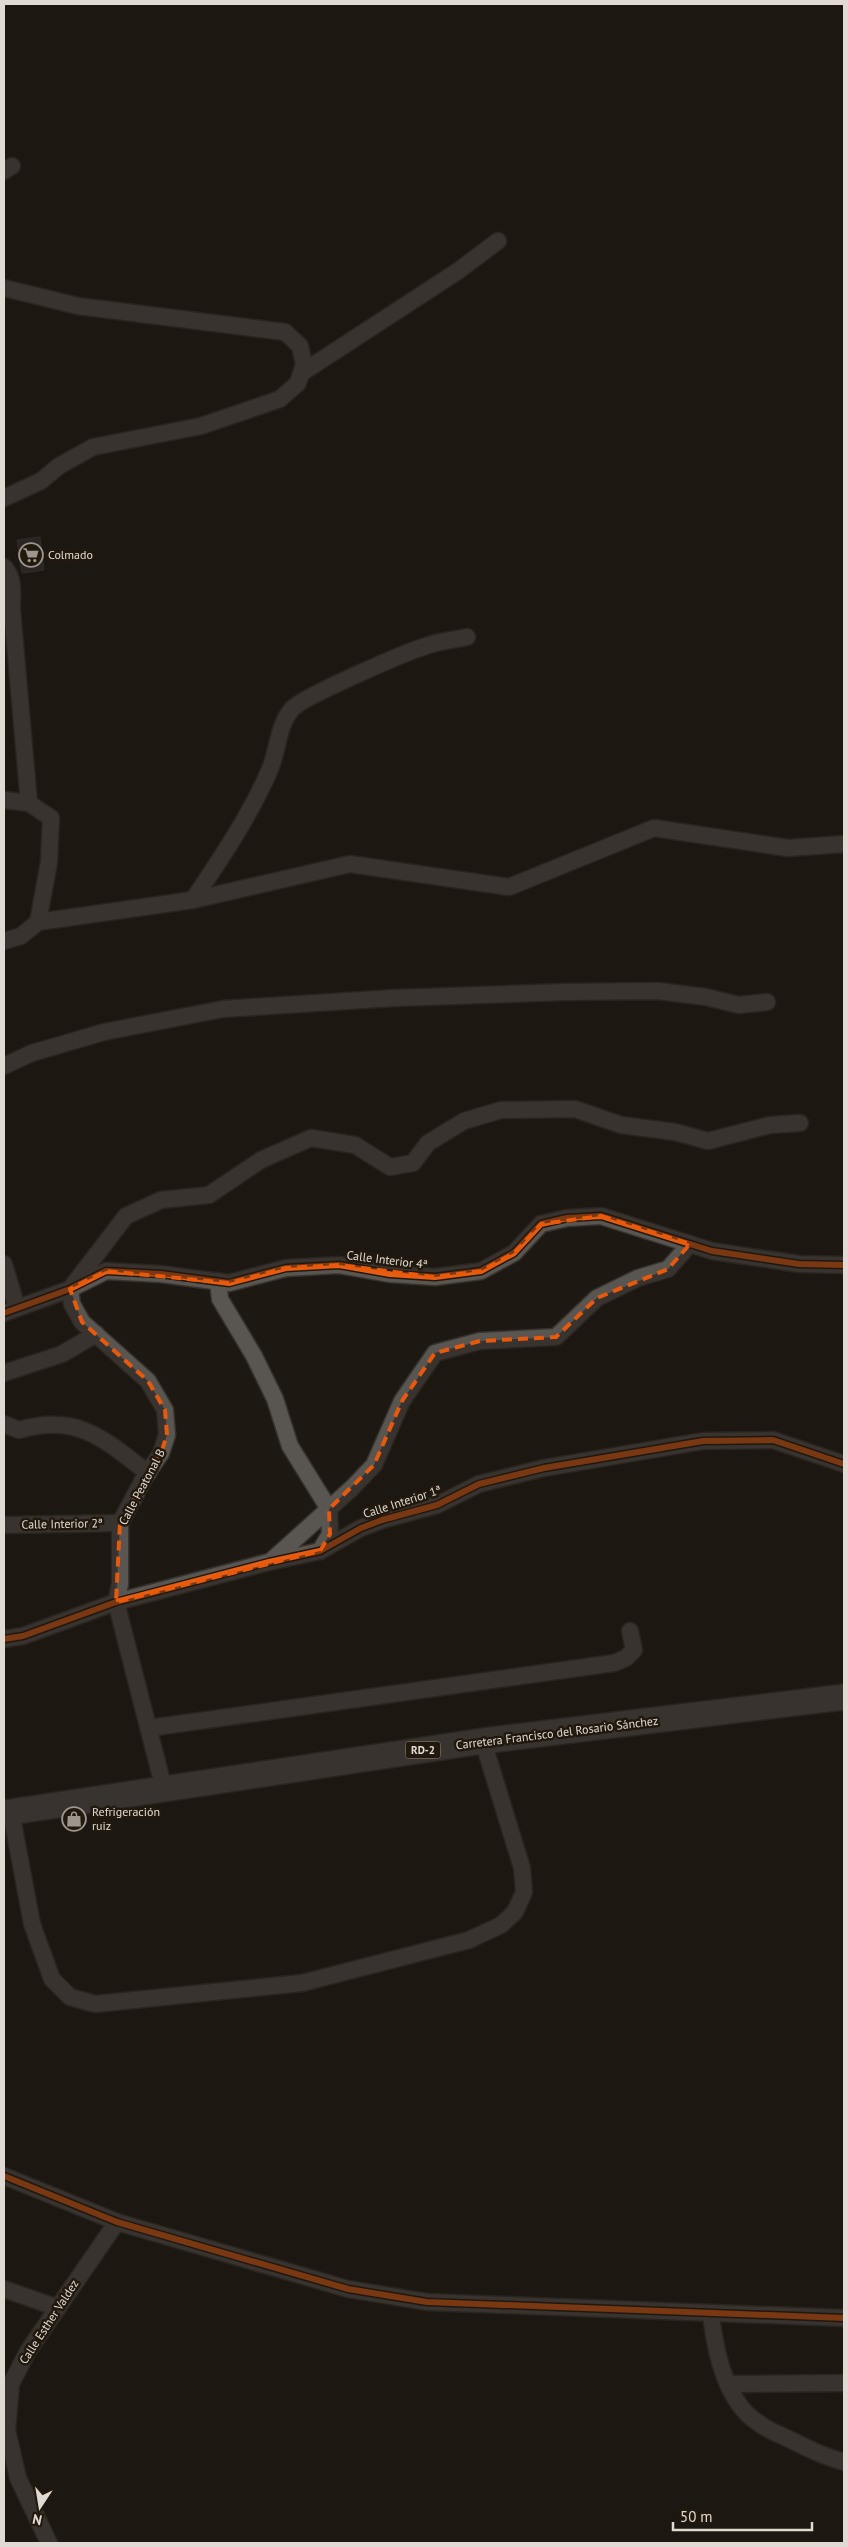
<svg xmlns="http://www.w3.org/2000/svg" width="848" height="2547" font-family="'PT Sans',sans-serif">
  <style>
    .building { fill: #3b3738; stroke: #474442 }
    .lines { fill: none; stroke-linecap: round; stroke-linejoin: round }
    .minor-casing { stroke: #36332e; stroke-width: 19 }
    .primary-casing { stroke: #36332e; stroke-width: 28 }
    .minor { stroke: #595551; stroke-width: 16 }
    .primary { stroke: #5b5454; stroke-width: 25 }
    .cycleway-casing { stroke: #22190e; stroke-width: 9 }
    .cycleway { stroke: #e95d12; stroke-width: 6 }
    .marked { fill: none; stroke: #e8590c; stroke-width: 4; stroke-dasharray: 10 6; stroke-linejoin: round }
    .labels { text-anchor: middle; stroke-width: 5; stroke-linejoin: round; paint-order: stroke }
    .shield { fill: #22190e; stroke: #a8a098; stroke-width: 1 }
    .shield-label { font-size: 11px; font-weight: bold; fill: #e1dad3 }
    .poi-label { font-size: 12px; fill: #e1dad3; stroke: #22190e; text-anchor: start }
    .street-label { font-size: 12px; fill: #e1dad3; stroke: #22190e }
  </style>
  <rect width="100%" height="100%" fill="#1d1812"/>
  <polygon class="building" points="40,537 44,570 22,573 17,540"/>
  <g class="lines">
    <g class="minor-casing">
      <g id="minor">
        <polyline points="4,171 12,166"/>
        <polyline points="4,288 78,306 285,332 300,346 304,364 298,383 280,399 201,426 93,447 59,466 41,481 4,498"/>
        <polyline points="303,372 458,271 498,241"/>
        <path d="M 4,567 C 15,579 12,595 12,610 L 29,803"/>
        <polyline points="4,800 29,803 51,818 49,862 38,922 21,936 4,941"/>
        <path d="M 193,900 C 221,858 250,816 270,769 C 278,750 278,725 292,709 C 302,697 406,652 426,646 C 439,641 454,640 467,637"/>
        <polyline points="38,922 193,900 350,864 509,887 654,828 788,848 844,844"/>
        <polyline points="4,1066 32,1053 104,1032 223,1009 394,998 565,992 658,991 706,997 739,1005 767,1002"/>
        <polyline points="4,1264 17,1308"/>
        <polyline points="218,1281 220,1299 254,1356 275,1399 290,1446 329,1509 330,1534 320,1551"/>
        <polyline points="73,1285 126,1216 161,1200 209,1195 261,1160 311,1138 355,1145 390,1167 413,1163 428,1143 464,1121 501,1110 575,1109 621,1125 675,1132 708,1141 770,1125 800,1123"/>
        <polyline points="70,1289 72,1304 82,1322 148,1381 165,1410 167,1435 161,1453 144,1478 120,1523 120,1584 116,1602 164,1789"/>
        <polyline points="4,1313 70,1289 106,1271 161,1274 229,1283 286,1268 339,1265 390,1274 435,1277 481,1271 514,1253 541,1224 567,1218 601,1216 712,1251 799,1264 844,1265"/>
        <polyline points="4,1373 62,1354 96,1334"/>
        <path d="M 4,1424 L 19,1430 C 77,1413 104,1439 148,1473"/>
        <polyline points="4,1525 120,1523"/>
        <polyline points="271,1561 352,1488 374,1465 402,1401 435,1353 480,1341 556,1337 597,1298 638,1278 668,1269 690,1244"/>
        <polyline points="4,1639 23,1636 116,1602 269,1562 320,1551 361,1528 382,1520 437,1505 479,1484 544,1468 703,1441 773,1440 844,1464"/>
        <polyline points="149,1728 614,1663 626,1658 634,1650 630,1631"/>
        <polyline points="11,1812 32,1924 52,1979 70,1997 95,2004 302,1983 469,1940 501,1925 515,1912 524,1892 522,1868 483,1741"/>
        <polyline points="4,2176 117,2222 348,2289 427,2302 844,2318"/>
        <polyline points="4,2289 58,2308"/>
        <path d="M 711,2314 C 715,2351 725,2403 760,2424 C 769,2431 781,2435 791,2440 C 809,2449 825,2457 844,2462"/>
        <polyline points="728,2384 844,2383"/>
        <polyline points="49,2543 18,2478 7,2430 11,2384 28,2351 117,2222"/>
      </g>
    </g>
    <g class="primary-casing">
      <polyline id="primary" points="4,1813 483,1741 844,1697"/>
    </g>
    <use href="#minor" class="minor"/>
    <use href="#primary" class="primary"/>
    <g class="cycleway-casing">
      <g id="cycleway">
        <polyline points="4,1313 70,1289 106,1271 161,1274 229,1283 286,1268 339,1265 390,1274 435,1277 481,1271 514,1253 541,1224 567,1218 601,1216 712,1251 799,1264 844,1265"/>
        <polyline points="4,1639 23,1636 116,1602 269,1562 320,1551 361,1528 382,1520 437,1505 479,1484 544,1468 703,1441 773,1440 844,1464"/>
        <polyline points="4,2176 117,2222 348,2289 427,2302 844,2318"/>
      </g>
    </g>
    <use href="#cycleway" class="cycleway"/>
  </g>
  <path d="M0 0H848V2547H0ZM 601,1216 L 690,1244 L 668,1269 L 597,1298 L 556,1337 L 480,1341 L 435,1353 L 402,1401 L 374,1465 L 329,1509 L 330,1534 L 320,1551 L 116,1602 L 120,1523 L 161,1453 L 167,1435 L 165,1410 L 148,1381 L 82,1322 L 70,1289 L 106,1271 L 229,1283 L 286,1268 L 339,1265 L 435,1277 L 481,1271 L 514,1253 L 541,1224 Z" fill="#1d1812" fill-opacity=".55" fill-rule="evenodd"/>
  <path class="marked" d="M 601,1216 L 690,1244 L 668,1269 L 597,1298 L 556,1337 L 480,1341 L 435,1353 L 402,1401 L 374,1465 L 329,1509 L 330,1534 L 320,1551 L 116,1602 L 120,1523 L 161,1453 L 167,1435 L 165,1410 L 148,1381 L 82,1322 L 70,1289 L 106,1271 L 229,1283 L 286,1268 L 339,1265 L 435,1277 L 481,1271 L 514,1253 L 541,1224 Z"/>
  <defs>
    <g id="supermarket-ring" transform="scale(1.25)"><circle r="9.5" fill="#22190e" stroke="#9c968f" stroke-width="1.5"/><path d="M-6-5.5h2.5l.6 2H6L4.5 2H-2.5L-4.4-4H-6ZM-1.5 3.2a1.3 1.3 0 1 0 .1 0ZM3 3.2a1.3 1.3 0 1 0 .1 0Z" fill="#9c968f"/></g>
    <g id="shop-ring" transform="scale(1.25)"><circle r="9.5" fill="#22190e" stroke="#9c968f" stroke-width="1.5"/><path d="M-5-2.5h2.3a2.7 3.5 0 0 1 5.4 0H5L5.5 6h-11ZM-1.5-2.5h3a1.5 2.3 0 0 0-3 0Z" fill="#9c968f"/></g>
  </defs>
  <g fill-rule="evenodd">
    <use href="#supermarket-ring" x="31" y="555"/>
    <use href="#shop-ring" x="74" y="1819"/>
  </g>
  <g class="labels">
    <rect class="shield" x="405.5" y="1741.5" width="35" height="17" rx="4"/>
    <g class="shield-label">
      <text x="423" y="1754">RD-2</text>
    </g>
    <g class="poi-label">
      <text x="48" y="559">Colmado</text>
      <text x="92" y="1816">Refrigeración<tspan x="92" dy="14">ruiz</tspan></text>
    </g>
    <g class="street-label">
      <text transform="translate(387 1260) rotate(7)" y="4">Calle Interior 4ª</text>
      <text transform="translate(142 1487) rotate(-62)" y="4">Calle Peatonal B</text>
      <text transform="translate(402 1502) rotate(-18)" y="4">Calle Interior 1ª</text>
      <text transform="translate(62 1524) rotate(-1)" y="4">Calle Interior 2ª</text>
      <text transform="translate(557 1733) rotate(-7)" y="4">Carretera Francisco del Rosario Sánchez</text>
      <text transform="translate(49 2322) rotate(-57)" y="4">Calle Esther Valdez</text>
    </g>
  </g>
  <rect width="848" height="2547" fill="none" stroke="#e1dad3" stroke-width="10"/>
  <g transform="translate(40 2507) rotate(192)" stroke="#22190e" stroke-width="4" paint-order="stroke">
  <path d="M0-4L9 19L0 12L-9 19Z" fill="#e1dad3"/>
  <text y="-8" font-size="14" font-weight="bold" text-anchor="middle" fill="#e1dad3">N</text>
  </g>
  <path d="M673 2522v8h139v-8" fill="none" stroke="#e1dad3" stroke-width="2.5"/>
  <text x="680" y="2522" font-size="15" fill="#e1dad3" stroke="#22190e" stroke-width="4" paint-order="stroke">50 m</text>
</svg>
